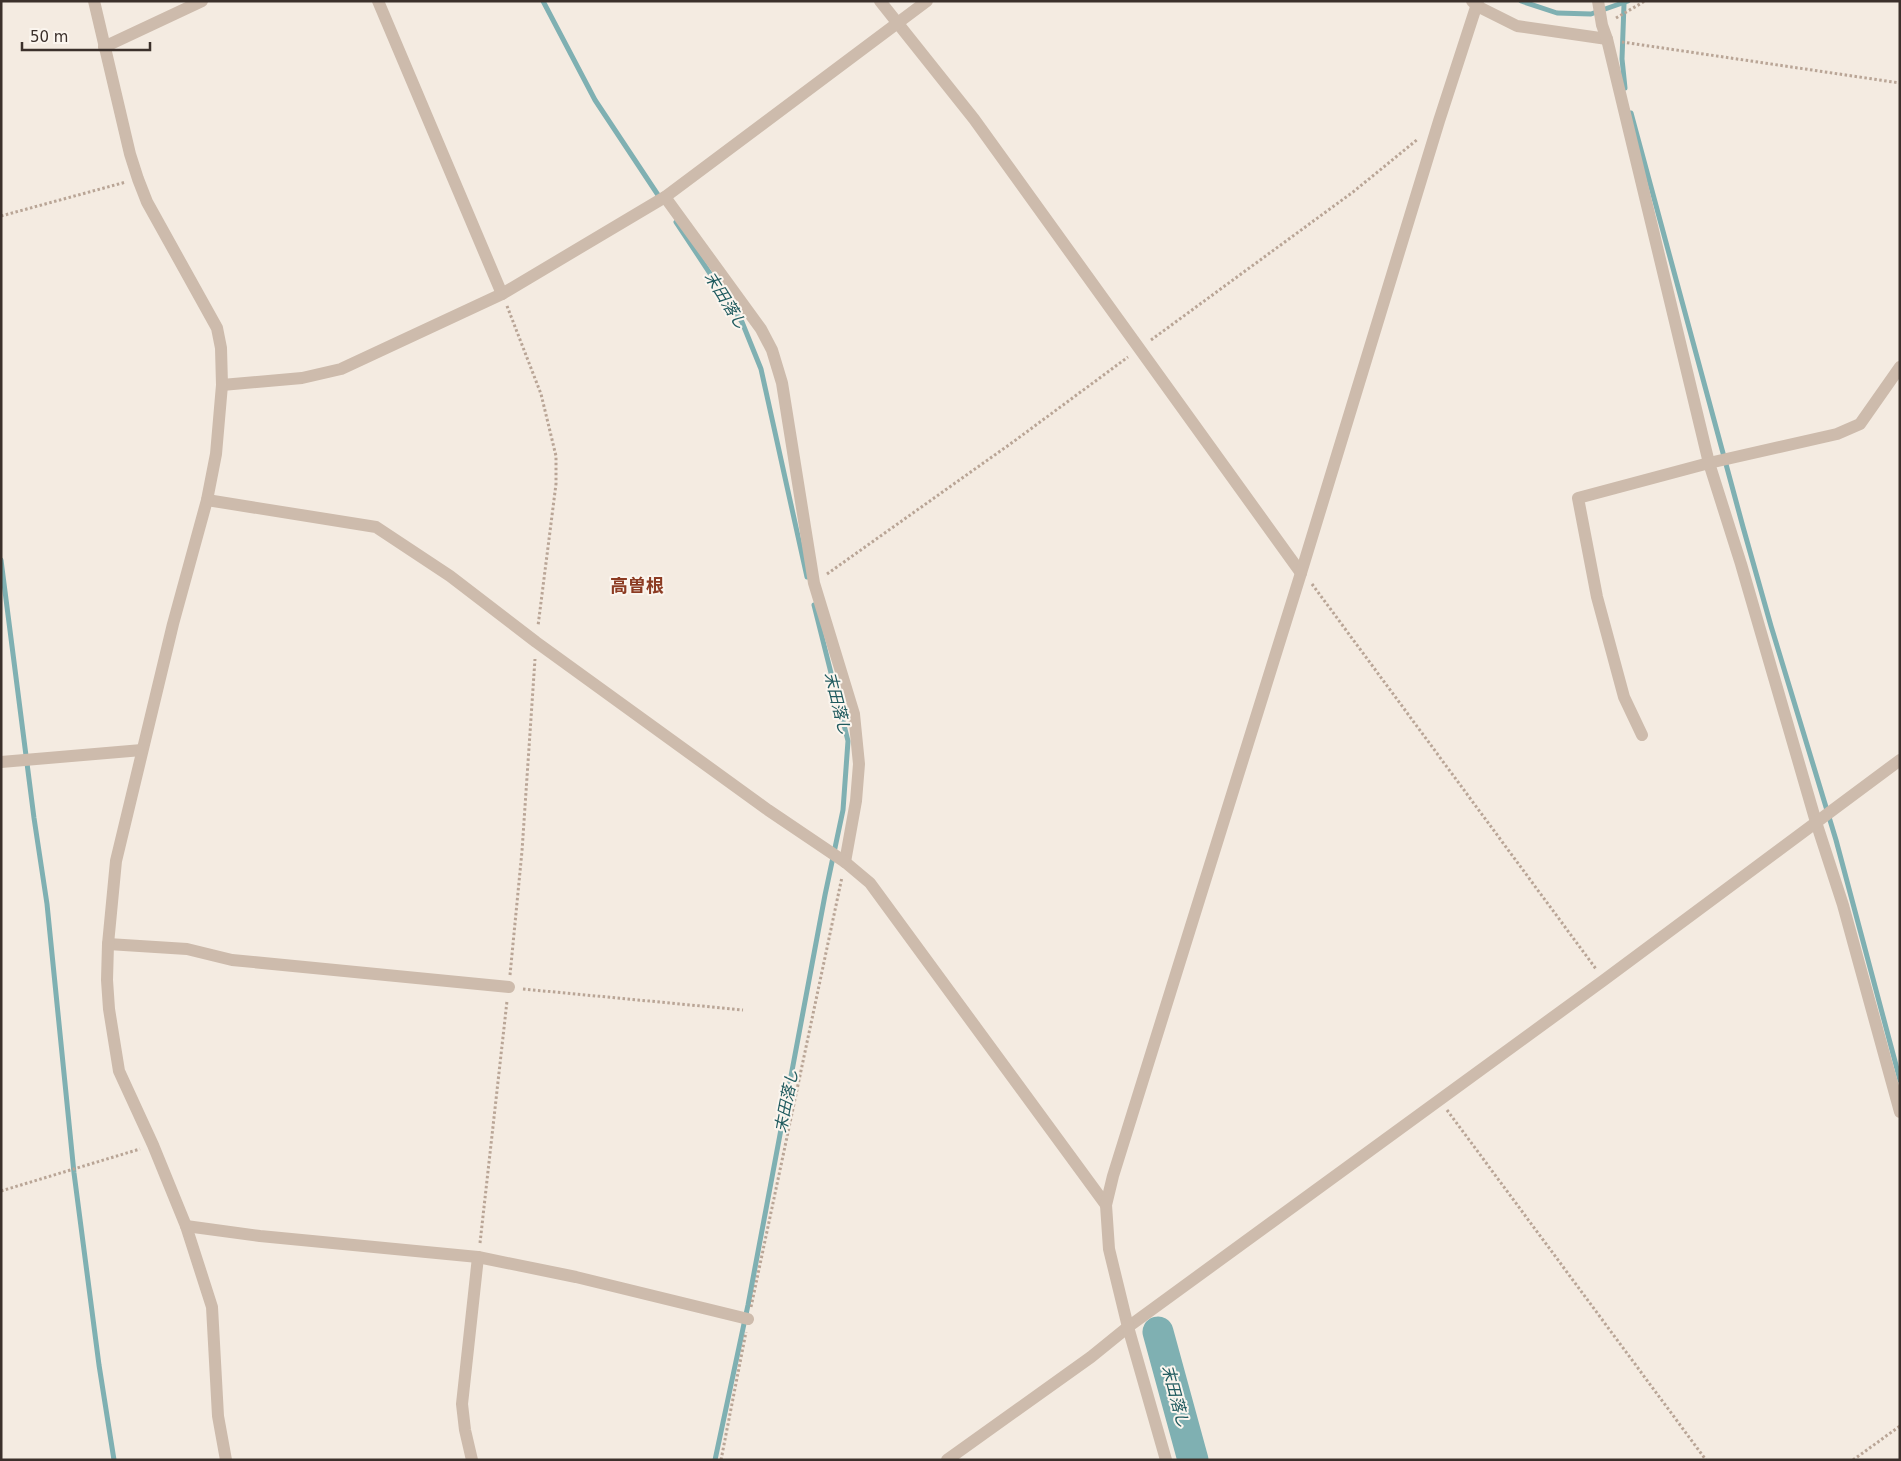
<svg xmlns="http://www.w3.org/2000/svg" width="1901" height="1461" font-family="'DejaVu Sans','Noto Sans JP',sans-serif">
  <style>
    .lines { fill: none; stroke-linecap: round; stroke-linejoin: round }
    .stream { stroke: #7fb0b2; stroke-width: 5 }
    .river { stroke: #7fb0b2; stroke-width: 31 }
    .path { stroke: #b9a596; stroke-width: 3; stroke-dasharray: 2.5 2.5; stroke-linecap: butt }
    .minor { stroke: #cdbbac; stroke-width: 12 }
    .tertiary { stroke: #cdbbac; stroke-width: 12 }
    .labels { text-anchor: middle; stroke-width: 4; stroke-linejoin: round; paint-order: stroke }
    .water-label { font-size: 16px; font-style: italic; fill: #1f5a5e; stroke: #fbf5ee }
    .quarter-label { font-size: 18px; font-weight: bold; fill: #8c3b22; stroke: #fbf5ee }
  </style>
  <rect width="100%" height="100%" fill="#f4ebe1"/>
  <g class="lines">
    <g class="stream">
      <polyline points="543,1 595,100 660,198"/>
      <polyline points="1521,1 1557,13 1591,14 1628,1"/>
      <polyline points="1624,4 1622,59 1625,88"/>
      <polyline points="1631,113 1743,527 1771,626 1836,840 1900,1080"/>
      <polyline points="676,222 742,322 761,369 807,577"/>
      <polyline points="1,560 34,818 47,904 74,1173 99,1365 114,1460"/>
      <polyline points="715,1460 748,1305 825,895 843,810 848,741 814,605"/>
    </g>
    <polyline class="river" points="1158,1332 1193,1460"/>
    <g class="path">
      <polyline points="1616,18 1645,1"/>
      <polyline points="1622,42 1900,83"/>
      <polyline points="1,216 126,182"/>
      <polyline points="507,306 541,394 556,456 556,484 538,626"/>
      <polyline points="1151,340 1353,192 1418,139"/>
      <polyline points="827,574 1013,442 1128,357"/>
      <polyline points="1312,584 1596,969"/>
      <polyline points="510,975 522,851 535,659"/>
      <polyline points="523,989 743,1010"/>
      <polyline points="1447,1110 1706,1460"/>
      <polyline points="1,1191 140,1149"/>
      <polyline points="480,1243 507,1001"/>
      <polyline points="751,1307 842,877"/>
      <polyline points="721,1460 746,1332"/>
      <polyline points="1853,1460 1900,1426"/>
    </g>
    <g class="minor">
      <polyline points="378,1 502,294"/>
      <polyline points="880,1 974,119 1301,573"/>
      <polyline points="1472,1 1477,6 1517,26 1607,39"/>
      <polyline points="1598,1 1602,25 1607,39 1709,463 1741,564 1816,822 1843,905 1900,1112"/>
      <polyline points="104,47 202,1"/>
      <polyline points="665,197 761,329 772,350 782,383 814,583 854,714 859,764 856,801 845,862"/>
      <polyline points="222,385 302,378 341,369 502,294 665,197 927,1"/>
      <polyline points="207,500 376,527 450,576 536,642 768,810 845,862 870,883 1106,1205"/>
      <polyline points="1642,735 1624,697 1597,597 1578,498 1709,463 1837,434 1860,424 1900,367"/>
      <polyline points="1,762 142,750"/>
      <polyline points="108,944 187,949 232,960 509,987"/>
      <polyline points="186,1226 260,1236 478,1257 576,1277 748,1319"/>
      <polyline points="472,1460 465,1430 462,1404 478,1257"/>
      <polyline points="947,1460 1091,1357 1128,1327 1604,980 1900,760"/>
    </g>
    <g class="tertiary">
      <polyline points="94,1 130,154 138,179 147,202 217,328 221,348 222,385 216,454 207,500 173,624 116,861 108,944 107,980 109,1009 119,1071 153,1145 186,1226 212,1307 218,1416 226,1460"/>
      <polyline points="1166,1460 1128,1327 1109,1249 1106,1205 1113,1176 1301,573 1439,121 1478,1"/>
    </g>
  </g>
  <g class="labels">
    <g class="water-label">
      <text transform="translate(726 300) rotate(58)" y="6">末田落し</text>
      <text transform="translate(838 703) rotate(76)" y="6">末田落し</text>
      <text transform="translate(786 1101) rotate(-79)" y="6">末田落し</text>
      <text transform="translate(1176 1396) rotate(75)" y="6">末田落し</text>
    </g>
    <g class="quarter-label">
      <text x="637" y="592">高曽根</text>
    </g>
  </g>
  <rect width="1901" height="1461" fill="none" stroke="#3b302b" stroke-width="5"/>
  <path d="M22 42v8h128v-8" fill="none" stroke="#3b302b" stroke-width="2.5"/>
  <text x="30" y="42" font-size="15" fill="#3b302b" stroke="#fbf5ee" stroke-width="4" paint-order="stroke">50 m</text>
</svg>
